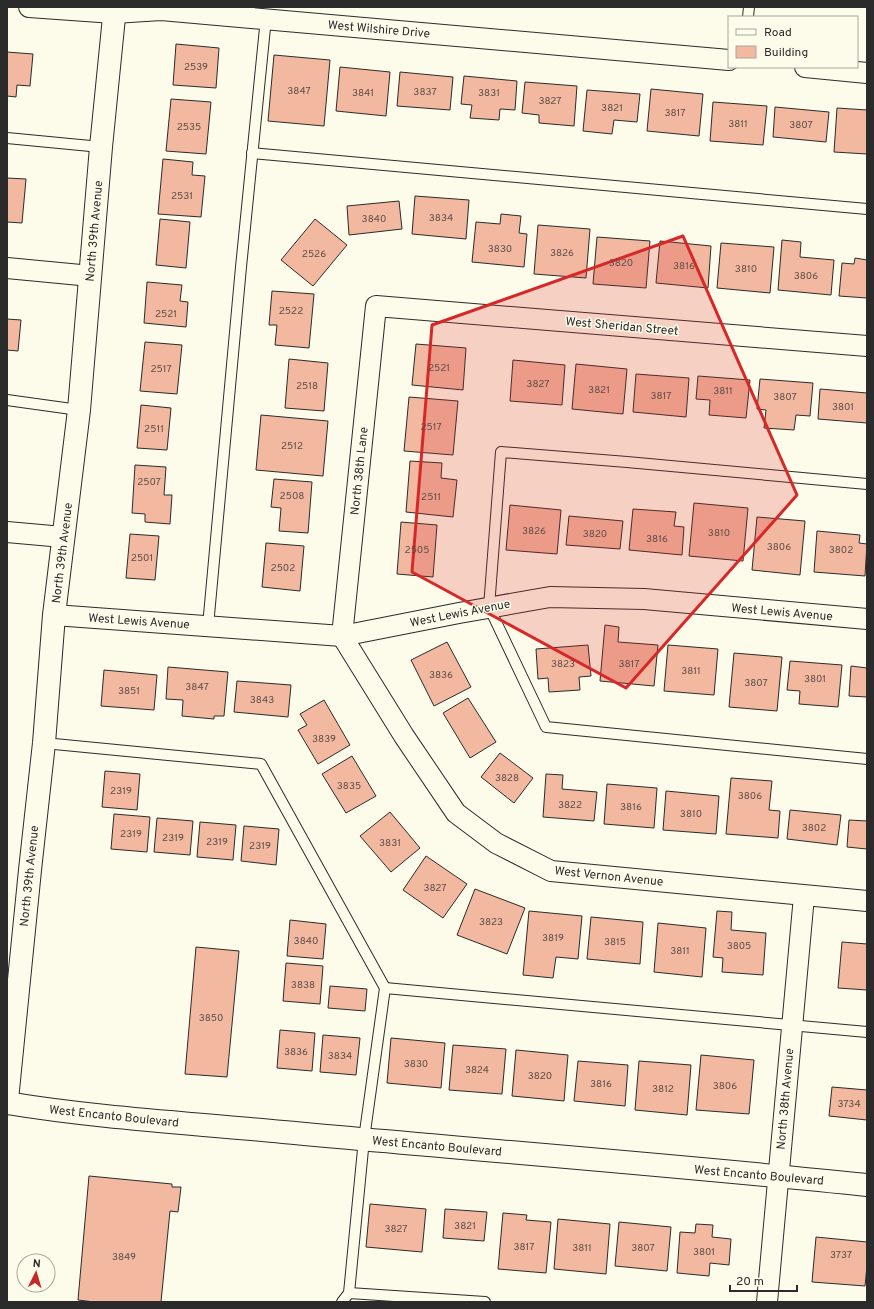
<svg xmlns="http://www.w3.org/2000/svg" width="874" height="1309" font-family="Overpass,sans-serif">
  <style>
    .building { fill: #f2b8a0; stroke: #2b2b2b }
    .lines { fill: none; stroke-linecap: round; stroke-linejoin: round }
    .service-casing { stroke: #2b2b2b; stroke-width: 12 }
    .minor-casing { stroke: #2b2b2b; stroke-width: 22 }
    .tertiary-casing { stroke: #2b2b2b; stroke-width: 24 }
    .service { stroke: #fdfbea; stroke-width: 10 }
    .minor { stroke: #fdfbea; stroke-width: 20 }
    .tertiary { stroke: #fdfbea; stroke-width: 22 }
    .marked { fill: #d62828; fill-opacity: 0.2; stroke: #d62828; stroke-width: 3; stroke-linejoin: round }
    .labels { text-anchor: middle; stroke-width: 3; stroke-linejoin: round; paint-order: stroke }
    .number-label { font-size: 10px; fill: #5d4e48 }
    .street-label { font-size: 12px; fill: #2b2b2b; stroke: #fdfbea }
  </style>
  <rect width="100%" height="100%" fill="#fdfbea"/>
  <g class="building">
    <polygon points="176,44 219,48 216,88 173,85"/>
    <polygon points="7,52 33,54 30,86 17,85 16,97 7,96"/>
    <polygon points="274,55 330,60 324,126 268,121"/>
    <polygon points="340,67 390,72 386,116 336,111"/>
    <polygon points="400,72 453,77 450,110 397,106"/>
    <polygon points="464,76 517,81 515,110 500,109 499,120 470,118 472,105 461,104"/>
    <polygon points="525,82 577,86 574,126 539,123 539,115 522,113"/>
    <polygon points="651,89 703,94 699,136 647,131"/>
    <polygon points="587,90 640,94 637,122 614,120 612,134 583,131"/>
    <polygon points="171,99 211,102 206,154 166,151"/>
    <polygon points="713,102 767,106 763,145 710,141"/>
    <polygon points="775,107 829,112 826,142 773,137"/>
    <polygon points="837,108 867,110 867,154 834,152"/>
    <polygon points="163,159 193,162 192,175 205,176 201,217 158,214"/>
    <polygon points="7,178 26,179 22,223 7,222"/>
    <polygon points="415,196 469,200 466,239 412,234"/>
    <polygon points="399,201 402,229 349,235 347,206"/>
    <polygon points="501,214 521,216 519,233 527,234 524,267 472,262 476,222 500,224"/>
    <polygon points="160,219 190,222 186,268 156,265"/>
    <polygon points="315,219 347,245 313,286 281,260"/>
    <polygon points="538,225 590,229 586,278 534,274"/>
    <polygon points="597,237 650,241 646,288 593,284"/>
    <polygon points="782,240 801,242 800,257 834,260 831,295 778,290"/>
    <polygon points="660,241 711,246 708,288 656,283"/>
    <polygon points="721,243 774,247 770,293 717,288"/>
    <polygon points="855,258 867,260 867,298 839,296 842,263 854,264"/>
    <polygon points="147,282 182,285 180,301 188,302 186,327 144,323"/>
    <polygon points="272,291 314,294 309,348 275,345 277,325 269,325"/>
    <polygon points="7,319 21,320 18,351 7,350"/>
    <polygon points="145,342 182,345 177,394 140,391"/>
    <polygon points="416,344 466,348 463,390 412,385"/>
    <polygon points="289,359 328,363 324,411 285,408"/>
    <polygon points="513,360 565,365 562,405 510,401"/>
    <polygon points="576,364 627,369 623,414 572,409"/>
    <polygon points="636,374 689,378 686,417 633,412"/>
    <polygon points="698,376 750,380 746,418 709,415 710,400 696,399"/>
    <polygon points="760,379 813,383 810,416 796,415 794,430 764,428 766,410 757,409"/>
    <polygon points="820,389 867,393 867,423 818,419"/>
    <polygon points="409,397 458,401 453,455 404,451"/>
    <polygon points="141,405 171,408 167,450 137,448"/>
    <polygon points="261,415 328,421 323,476 256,470"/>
    <polygon points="410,461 442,463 441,478 457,480 453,517 406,512"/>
    <polygon points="135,465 166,467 164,495 172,495 170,524 145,522 145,514 132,513"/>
    <polygon points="274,479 312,482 308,533 279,531 281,508 271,507"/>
    <polygon points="694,503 748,508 743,561 689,556"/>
    <polygon points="510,505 561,510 557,554 506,550"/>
    <polygon points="633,509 676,512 674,526 684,527 682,555 629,550"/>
    <polygon points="569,516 623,521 620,549 566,545"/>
    <polygon points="757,517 805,521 800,575 752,570"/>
    <polygon points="401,522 437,525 433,577 397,574"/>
    <polygon points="817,531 860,535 859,543 867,544 865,576 814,572"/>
    <polygon points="130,534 159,536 155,580 126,578"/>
    <polygon points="266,543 304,546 300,591 262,587"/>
    <polygon points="605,625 619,627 618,642 658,645 654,686 600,681"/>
    <polygon points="447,642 471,687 434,706 411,660"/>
    <polygon points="588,645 591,676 579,677 580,690 549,692 548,678 538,679 536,649"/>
    <polygon points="668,645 718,649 714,695 664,691"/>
    <polygon points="734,653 782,657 777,711 729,707"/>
    <polygon points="790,661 842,665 838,707 799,704 800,691 787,690"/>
    <polygon points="851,666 867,668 867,697 849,696"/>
    <polygon points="168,667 228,672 224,716 214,716 214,719 182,716 183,700 166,699"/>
    <polygon points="104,670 157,675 154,710 101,706"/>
    <polygon points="237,681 291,685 288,717 234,712"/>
    <polygon points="468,698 496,742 470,758 443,713"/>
    <polygon points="324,700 350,745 318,764 298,730 307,725 300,714"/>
    <polygon points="500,753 533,778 514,803 481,777"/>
    <polygon points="352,756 376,796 346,813 322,774"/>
    <polygon points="105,771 140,774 137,810 102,807"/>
    <polygon points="546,774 563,775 562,789 597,792 594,821 543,817"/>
    <polygon points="731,778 772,781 769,810 780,811 778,838 726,834"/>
    <polygon points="607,784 657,788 654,828 604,824"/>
    <polygon points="666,791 719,796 716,834 663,830"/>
    <polygon points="790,810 841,815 837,845 787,839"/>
    <polygon points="390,812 420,848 391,872 360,836"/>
    <polygon points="114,814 150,817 147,852 111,849"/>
    <polygon points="157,818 193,821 190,855 154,852"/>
    <polygon points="849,820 867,821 867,849 847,847"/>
    <polygon points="200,822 236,825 233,860 197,857"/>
    <polygon points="244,826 279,829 276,865 241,861"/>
    <polygon points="426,856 467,884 443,918 403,890"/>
    <polygon points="475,889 525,908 507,954 457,935"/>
    <polygon points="529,911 582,916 578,959 556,957 553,978 523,975"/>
    <polygon points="717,911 732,912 731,930 766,933 763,975 722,972 723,958 713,957"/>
    <polygon points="591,917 643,922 640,964 587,959"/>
    <polygon points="290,920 326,924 323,959 287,956"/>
    <polygon points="658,923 706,928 702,977 654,972"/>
    <polygon points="842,942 867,944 867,990 838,988"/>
    <polygon points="196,947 239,951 227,1077 185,1074"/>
    <polygon points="286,963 323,966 320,1004 283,1001"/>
    <polygon points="330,986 367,989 365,1011 328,1008"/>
    <polygon points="280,1030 315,1033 312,1071 277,1068"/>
    <polygon points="323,1035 360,1038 356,1075 320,1072"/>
    <polygon points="391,1038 445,1043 441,1088 387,1083"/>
    <polygon points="453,1045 506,1049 502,1094 449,1090"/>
    <polygon points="516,1050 568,1055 564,1101 512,1096"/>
    <polygon points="701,1055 754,1060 749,1114 696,1110"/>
    <polygon points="578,1061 628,1065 625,1106 574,1101"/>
    <polygon points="639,1061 691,1065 687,1115 635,1110"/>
    <polygon points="832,1087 867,1090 867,1120 829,1116"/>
    <polygon points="89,1176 172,1184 172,1187 181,1187 178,1212 170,1211 161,1302 94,1302 78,1300"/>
    <polygon points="370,1204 426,1209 422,1252 366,1247"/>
    <polygon points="445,1209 487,1212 484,1241 443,1238"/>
    <polygon points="503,1213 527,1215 526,1220 551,1222 546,1273 498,1269"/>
    <polygon points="558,1219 610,1224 606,1274 554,1269"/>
    <polygon points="619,1222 671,1227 667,1271 615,1266"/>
    <polygon points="696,1224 713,1225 712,1237 731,1239 729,1265 710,1263 709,1276 677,1273 680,1232 695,1233"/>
    <polygon points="816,1237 867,1242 867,1266 865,1286 812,1282"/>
  </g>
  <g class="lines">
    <g class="service-casing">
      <g id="service">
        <polyline points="748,17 749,7"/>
        <polyline points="7,138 101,147"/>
        <polyline points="252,153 867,209"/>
        <polyline points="7,400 79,410"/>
        <polyline points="867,484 627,462 501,452 489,607 546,727 867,759"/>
        <polyline points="208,626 241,267 266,18"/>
        <polyline points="44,743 261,764 385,988 364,1139 349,1293 342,1302"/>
        <polyline points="385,988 867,1032"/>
        <polyline points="349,1293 485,1302"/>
      </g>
    </g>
    <g class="minor-casing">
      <g id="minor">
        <polyline points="29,7 114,13 161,10 729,60"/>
        <polyline points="805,67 867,73"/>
        <polyline points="7,268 91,276"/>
        <polyline points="867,346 376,306 342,636 404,736 456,813 496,843 551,871 867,901"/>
        <polyline points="7,532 63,537"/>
        <polyline points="54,615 342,636 459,613 550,597 644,599 867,619"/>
        <polyline points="767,1302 804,896"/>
      </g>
    </g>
    <g class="tertiary-casing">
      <g id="tertiary">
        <polyline points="7,1100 30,870 44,743 54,615 79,410 101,147 115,7"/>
        <path d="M 7,1103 C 98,1118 191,1123 283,1132 C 478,1150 673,1165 867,1185"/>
      </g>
    </g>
    <use href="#service" class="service"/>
    <use href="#minor" class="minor"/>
    <use href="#tertiary" class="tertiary"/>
  </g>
  <path class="marked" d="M 683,236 L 797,495 L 626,688 L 412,572 L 432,325 Z"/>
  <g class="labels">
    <g class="number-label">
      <text x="196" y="70">2539</text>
      <text x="299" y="94">3847</text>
      <text x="425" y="95">3837</text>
      <text x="363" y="96">3841</text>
      <text x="489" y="96">3831</text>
      <text x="550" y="104">3827</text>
      <text x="612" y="111">3821</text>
      <text x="675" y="116">3817</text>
      <text x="738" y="127">3811</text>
      <text x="801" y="128">3807</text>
      <text x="189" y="130">2535</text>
      <text x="182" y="199">2531</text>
      <text x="441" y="221">3834</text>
      <text x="374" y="222">3840</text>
      <text x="500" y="252">3830</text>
      <text x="562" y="256">3826</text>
      <text x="314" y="257">2526</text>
      <text x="621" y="266">3820</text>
      <text x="684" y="269">3816</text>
      <text x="746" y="272">3810</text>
      <text x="806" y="279">3806</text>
      <text x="291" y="314">2522</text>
      <text x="166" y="317">2521</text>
      <text x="439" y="371">2521</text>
      <text x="161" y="372">2517</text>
      <text x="538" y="387">3827</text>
      <text x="307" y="389">2518</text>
      <text x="599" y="393">3821</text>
      <text x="723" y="394">3811</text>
      <text x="661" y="399">3817</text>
      <text x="785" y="400">3807</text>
      <text x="843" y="410">3801</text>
      <text x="431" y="430">2517</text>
      <text x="154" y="432">2511</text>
      <text x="292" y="449">2512</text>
      <text x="149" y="485">2507</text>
      <text x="292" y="499">2508</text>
      <text x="431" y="500">2511</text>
      <text x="534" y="534">3826</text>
      <text x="719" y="536">3810</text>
      <text x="595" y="537">3820</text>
      <text x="657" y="542">3816</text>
      <text x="779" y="550">3806</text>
      <text x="417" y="553">2505</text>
      <text x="841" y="553">3802</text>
      <text x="142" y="561">2501</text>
      <text x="283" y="571">2502</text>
      <text x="563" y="667">3823</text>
      <text x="629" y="667">3817</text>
      <text x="691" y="674">3811</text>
      <text x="441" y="678">3836</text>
      <text x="815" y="682">3801</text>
      <text x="756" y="686">3807</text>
      <text x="197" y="690">3847</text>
      <text x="129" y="694">3851</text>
      <text x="262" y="703">3843</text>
      <text x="324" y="742">3839</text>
      <text x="507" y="781">3828</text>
      <text x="349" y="789">3835</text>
      <text x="121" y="794">2319</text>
      <text x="750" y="799">3806</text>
      <text x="570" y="808">3822</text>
      <text x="631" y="810">3816</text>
      <text x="691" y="817">3810</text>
      <text x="814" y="831">3802</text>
      <text x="131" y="837">2319</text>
      <text x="173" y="841">2319</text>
      <text x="217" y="845">2319</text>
      <text x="390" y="846">3831</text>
      <text x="260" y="849">2319</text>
      <text x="435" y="891">3827</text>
      <text x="491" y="925">3823</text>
      <text x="553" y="941">3819</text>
      <text x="306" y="944">3840</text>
      <text x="615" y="945">3815</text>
      <text x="739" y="949">3805</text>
      <text x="680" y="954">3811</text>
      <text x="303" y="988">3838</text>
      <text x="211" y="1021">3850</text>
      <text x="296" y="1055">3836</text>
      <text x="340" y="1059">3834</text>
      <text x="416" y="1067">3830</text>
      <text x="477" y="1073">3824</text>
      <text x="540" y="1079">3820</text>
      <text x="601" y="1087">3816</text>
      <text x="725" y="1089">3806</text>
      <text x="663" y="1092">3812</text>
      <text x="849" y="1107">3734</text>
      <text x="465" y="1229">3821</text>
      <text x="396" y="1232">3827</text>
      <text x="524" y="1250">3817</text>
      <text x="582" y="1251">3811</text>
      <text x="643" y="1251">3807</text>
      <text x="704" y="1255">3801</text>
      <text x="841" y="1258">3737</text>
      <text x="124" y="1260">3849</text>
    </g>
    <g class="street-label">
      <text transform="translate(379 29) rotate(5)" y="4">West Wilshire Drive</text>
      <text transform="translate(94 231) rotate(-85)" y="4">North 39th Avenue</text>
      <text transform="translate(622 326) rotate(5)" y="4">West Sheridan Street</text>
      <text transform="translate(359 471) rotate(-84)" y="4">North 38th Lane</text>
      <text transform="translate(62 553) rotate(-83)" y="4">North 39th Avenue</text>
      <text transform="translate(782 612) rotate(5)" y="4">West Lewis Avenue</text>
      <text transform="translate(460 613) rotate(-11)" y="4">West Lewis Avenue</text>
      <text transform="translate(139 621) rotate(4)" y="4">West Lewis Avenue</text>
      <text transform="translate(29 876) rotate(-84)" y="4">North 39th Avenue</text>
      <text transform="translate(609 876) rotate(6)" y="4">West Vernon Avenue</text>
      <text transform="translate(785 1099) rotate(-85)" y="4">North 38th Avenue</text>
      <text transform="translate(114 1116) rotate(6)" y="4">West Encanto Boulevard</text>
      <text transform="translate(437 1146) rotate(5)" y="4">West Encanto Boulevard</text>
      <text transform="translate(759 1175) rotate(5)" y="4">West Encanto Boulevard</text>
    </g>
  </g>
  <rect width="874" height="1309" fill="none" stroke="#2b2b2b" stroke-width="16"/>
  <rect x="728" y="16" width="130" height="52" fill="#fdfbea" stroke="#a9a89e"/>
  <rect x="736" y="29" width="20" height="6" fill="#fdfbea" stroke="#a9a89e"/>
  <text x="764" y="36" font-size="12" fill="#2b2b2b">Road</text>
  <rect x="736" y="46" width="20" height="12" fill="#f2b8a0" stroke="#a9a89e"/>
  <text x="764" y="56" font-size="12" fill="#2b2b2b">Building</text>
  <g transform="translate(36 1273) rotate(5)"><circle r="19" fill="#fdfbea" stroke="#a9a89e"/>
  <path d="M0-3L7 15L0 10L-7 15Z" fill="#c62828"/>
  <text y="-6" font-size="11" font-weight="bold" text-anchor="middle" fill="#2b2b2b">N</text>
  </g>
  <path d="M730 1285v6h67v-6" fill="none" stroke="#2b2b2b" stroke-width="2"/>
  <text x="736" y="1285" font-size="12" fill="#2b2b2b" stroke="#fdfbea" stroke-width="3" paint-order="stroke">20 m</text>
</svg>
